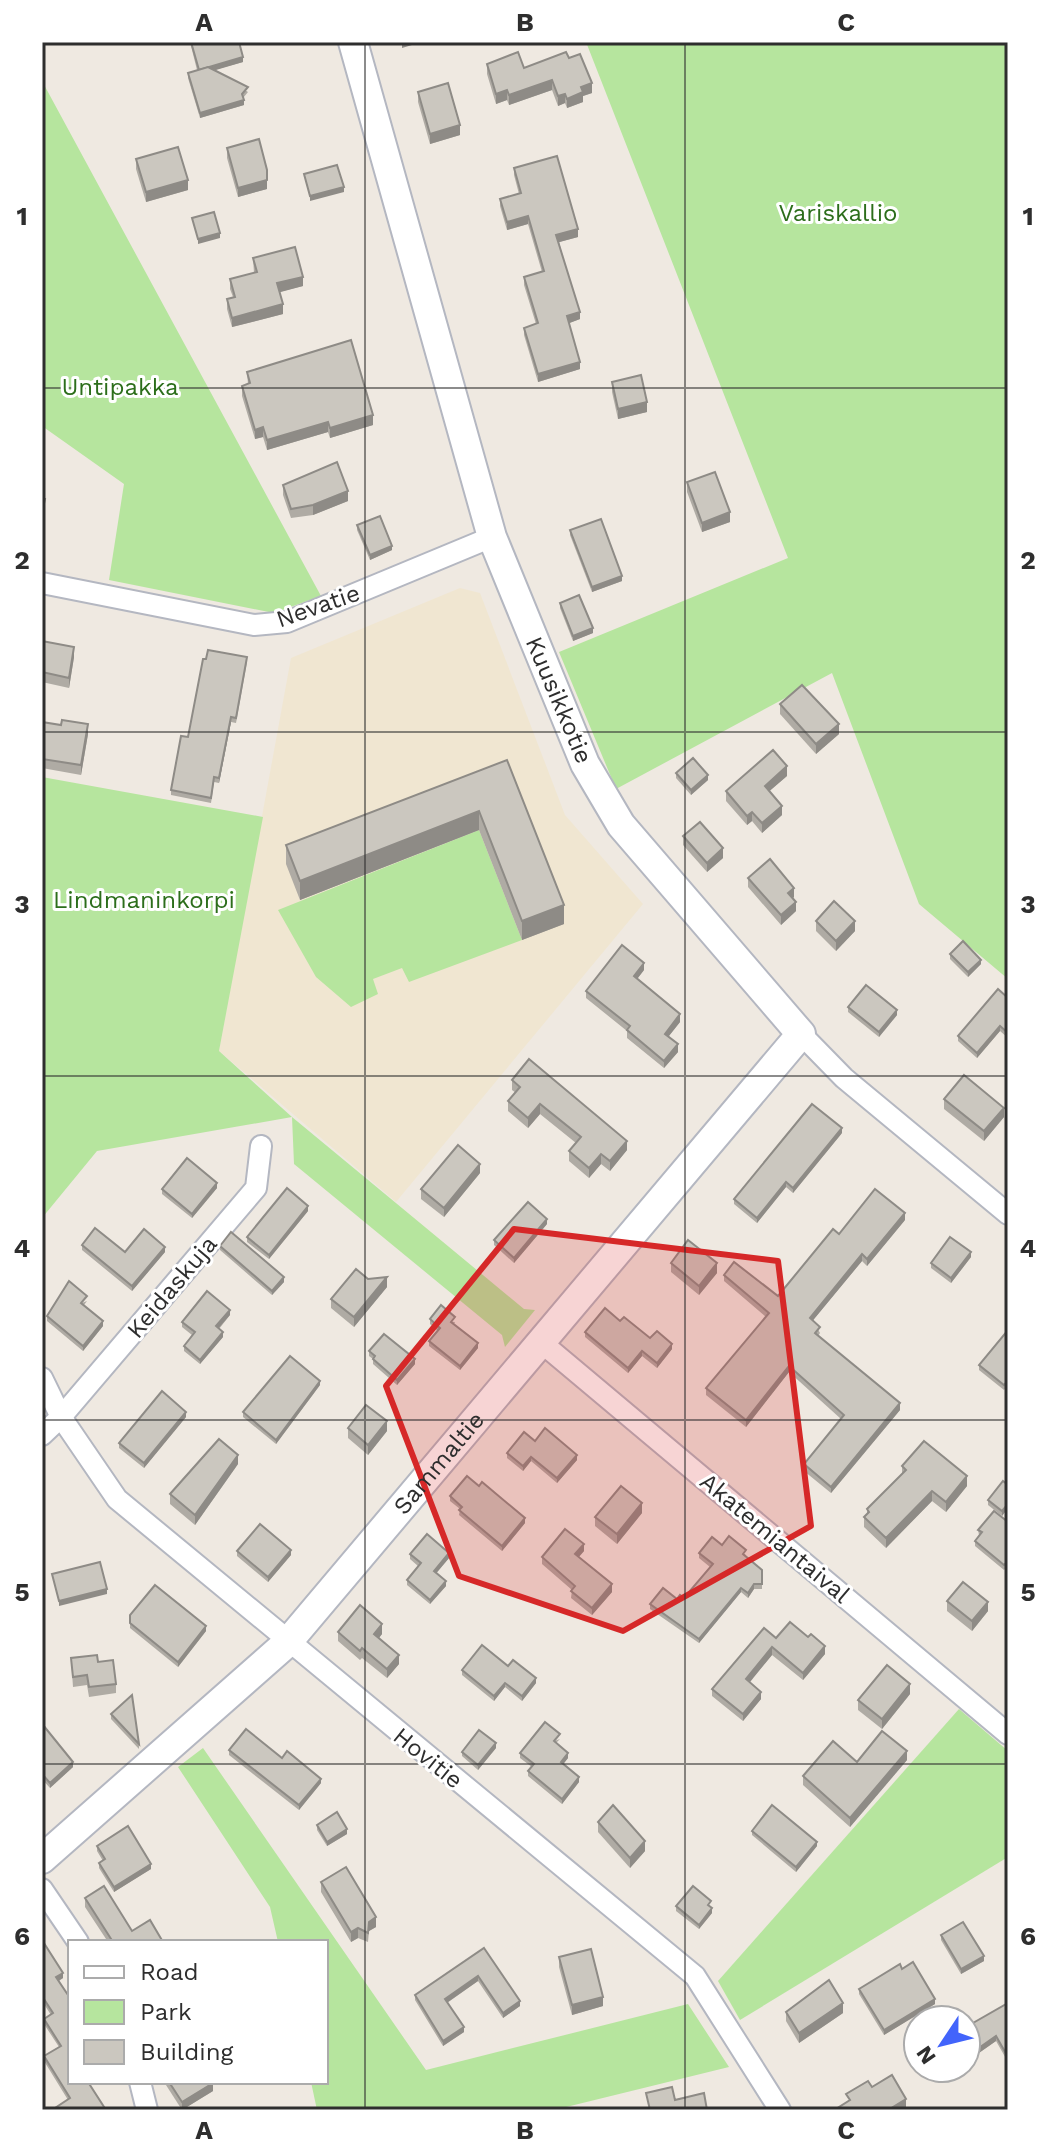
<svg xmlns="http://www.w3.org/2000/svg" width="1050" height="2152" font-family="'Work Sans',sans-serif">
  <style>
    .education { fill: #f0e6d1 }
    .green { fill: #b6e59e }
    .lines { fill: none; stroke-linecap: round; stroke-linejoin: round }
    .street-casing { stroke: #b4b7c1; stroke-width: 24 }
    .secondary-casing { stroke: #b4b7c1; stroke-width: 32 }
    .street { stroke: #fff; stroke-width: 20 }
    .secondary { stroke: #fff; stroke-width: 28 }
    .wall { fill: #afaba4 }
    .shaded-wall { fill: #8e8b86 }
    .building { fill: #cbc7bf; stroke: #8e8b86; stroke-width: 2 }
    .marked { fill: #d62828; fill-opacity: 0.2; stroke: #d62828; stroke-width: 6; stroke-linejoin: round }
    .grid { fill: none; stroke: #2e2e2e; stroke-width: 2; stroke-opacity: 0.55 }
    .labels { text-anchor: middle; stroke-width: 6; stroke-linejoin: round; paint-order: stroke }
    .park-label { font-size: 24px; fill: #2c6e1b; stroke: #fff }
    .street-label { font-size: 24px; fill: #2e2e2e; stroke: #fff }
    .neatline { fill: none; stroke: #2e2e2e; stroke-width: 3 }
    .grid-label { font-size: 26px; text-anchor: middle; font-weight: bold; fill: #2e2e2e }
  </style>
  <rect width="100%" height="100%" fill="#efe9e1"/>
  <polygon class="education" points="460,588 480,593 565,815 643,904 396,1202 219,1051 291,658"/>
  <g class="green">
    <polygon points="586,42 1008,42 1008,979 919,904 832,673 616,789 559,652 788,558"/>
    <polygon points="42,81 321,596 274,613 109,580 124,484 42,426"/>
    <polygon points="42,777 263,817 219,1051 292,1117 524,1309 535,1310 505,1347 502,1335 294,1164 292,1117 97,1151 42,1218"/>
    <polygon points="479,830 522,940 409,982 402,968 373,979 378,994 351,1007 316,977 278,910"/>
    <polygon points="959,1709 1008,1751 1008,1857 740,2020 718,1981"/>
    <polygon points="203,1748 426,2070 688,2004 729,2067 554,2110 317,2110 311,2082 326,2082 326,1942 278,1942 270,1907 178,1767"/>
  </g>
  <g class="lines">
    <g class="street-casing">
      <g id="street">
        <polyline points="42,583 254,625 287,622 492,537"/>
        <polyline points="801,1034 844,1078 1008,1214"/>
        <polyline points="542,1343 1008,1734"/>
        <polyline points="42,1378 61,1417 117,1499 695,1976 780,2110"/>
        <polyline points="42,1435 61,1417 256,1188 261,1146"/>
        <polyline points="42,1889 78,1942"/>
        <polyline points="140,2082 147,2110"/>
      </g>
    </g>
    <g class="secondary-casing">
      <g id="secondary">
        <path id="s1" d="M 42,1859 L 287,1643 L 801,1034 L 621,825 L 585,764 L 492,537 L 353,42"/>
      </g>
    </g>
    <use href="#street" class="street"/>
    <use href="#secondary" class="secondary"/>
  </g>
  <g class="wall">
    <polygon points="190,42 239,42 243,62 214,70 248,92 243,98 244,105 200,118 188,78 188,73 197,70"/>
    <polygon points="569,58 592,93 583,96 583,102 567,108 565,103 558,106 552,90 509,105 507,100 496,104 487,74 487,64 524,68"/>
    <polygon points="418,92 460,135 430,144 418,102"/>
    <polygon points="227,148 267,189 238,197 227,158"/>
    <polygon points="136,159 188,190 146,202 136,169"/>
    <polygon points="514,168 578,237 559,242 580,319 569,323 580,369 538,382 524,335 524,328 536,324 524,285 524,277 542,272 528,224 507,230 500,206 500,199 519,194 514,175"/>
    <polygon points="253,258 303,286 279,292 283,314 232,327 227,309 227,299 233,297 230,289 230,279 254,273"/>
    <polygon points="247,372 373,425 330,438 328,432 267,450 263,437 255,439 242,396 242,386 248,384"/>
    <polygon points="612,382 647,412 618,419 612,392"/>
    <polygon points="687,482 730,522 702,532 687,492"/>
    <polygon points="283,485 348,501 313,515 291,518 283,495"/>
    <polygon points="357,525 392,550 370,560 357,530"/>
    <polygon points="570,530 622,581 592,592 570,535"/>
    <polygon points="560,603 593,633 573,641 560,608"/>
    <polygon points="42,641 74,657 69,688 42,682"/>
    <polygon points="247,662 236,723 231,722 219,783 214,782 211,803 171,795 171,790 188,737"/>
    <polygon points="780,704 839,734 816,754 780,714"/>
    <polygon points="42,722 88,734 81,775 42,768"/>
    <polygon points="507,760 564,924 522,940 479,830 300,900 286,864 286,845"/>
    <polygon points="676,773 708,780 691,795 676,778"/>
    <polygon points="787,776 769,791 782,815 762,833 752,821 747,825 726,801 726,791"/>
    <polygon points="683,836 723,858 707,872 683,845"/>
    <polygon points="748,878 794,897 793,898 796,911 781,925 748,887"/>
    <polygon points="816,921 855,931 836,951 816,931"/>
    <polygon points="950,954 981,964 968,977 950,959"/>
    <polygon points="644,970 637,979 680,1022 668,1037 678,1052 664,1068 627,1038 627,1031 586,998 586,991"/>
    <polygon points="1008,998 1008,1038 1000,1031 977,1058 958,1041 958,1036"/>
    <polygon points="848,1007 897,1015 879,1037 848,1012"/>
    <polygon points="512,1080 627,1150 610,1171 601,1164 589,1178 569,1161 569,1151 576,1143 540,1114 528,1128 508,1111 508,1101 516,1093 512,1090"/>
    <polygon points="944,1099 1004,1117 984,1141 944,1109"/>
    <polygon points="842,1133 793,1193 786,1187 757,1223 734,1204 734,1199"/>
    <polygon points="480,1173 444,1217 421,1199 421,1189"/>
    <polygon points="217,1188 192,1218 162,1194 162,1189"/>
    <polygon points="308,1211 269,1259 247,1242 247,1237"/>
    <polygon points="905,1220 867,1266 862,1261 813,1320 820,1333 818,1336 900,1410 831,1493 804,1471 804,1464 841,1419 789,1372 746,1427 706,1395 706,1388 766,1317 724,1281 724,1275 778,1296"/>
    <polygon points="547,1224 514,1263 494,1245 494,1240"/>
    <polygon points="82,1245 125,1252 165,1252 132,1291 82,1250"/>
    <polygon points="220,1246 284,1282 272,1295 220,1250"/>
    <polygon points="971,1257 951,1283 931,1268 931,1263"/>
    <polygon points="671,1263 717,1273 699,1295 671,1272"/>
    <polygon points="368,1279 387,1287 354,1327 331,1308 331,1299"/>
    <polygon points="87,1301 84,1305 103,1326 83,1351 47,1321 47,1316"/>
    <polygon points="230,1315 219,1329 223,1337 200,1364 184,1351 184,1346 192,1335 182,1327 182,1322"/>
    <polygon points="430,1319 455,1322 454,1324 478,1348 460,1370 429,1346 429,1341 438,1331 430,1324"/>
    <polygon points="620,1321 650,1338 672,1349 657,1368 642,1356 628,1373 585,1337 585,1332"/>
    <polygon points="1008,1330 1008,1385 1004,1390 979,1370 979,1365"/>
    <polygon points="369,1351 415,1364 397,1385 373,1364 373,1359 369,1356"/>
    <polygon points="320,1385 276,1444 243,1417 243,1412"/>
    <polygon points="186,1417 144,1468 119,1448 119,1443"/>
    <polygon points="348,1428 387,1431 368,1455 348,1438"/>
    <polygon points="535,1441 577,1460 557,1483 531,1461 523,1471 507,1458 507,1453"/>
    <polygon points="238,1464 195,1525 170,1504 170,1494"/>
    <polygon points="902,1466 967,1486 946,1512 932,1501 886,1548 864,1527 864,1517 867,1514 867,1509 902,1474"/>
    <polygon points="1008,1485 1008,1508 1002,1516 988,1505 988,1500"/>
    <polygon points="450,1496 525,1523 502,1551 459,1515 460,1509 450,1501"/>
    <polygon points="642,1513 617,1544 595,1526 595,1517"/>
    <polygon points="1008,1522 1008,1566 1004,1570 975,1546 975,1541 979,1535 978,1530"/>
    <polygon points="722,1545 746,1555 745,1556 762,1570 762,1589 754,1589 748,1598 741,1592 699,1643 650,1609 650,1604 684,1598 710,1567 699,1558 699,1553"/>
    <polygon points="237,1551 291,1555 268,1582 237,1556"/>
    <polygon points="584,1551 579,1557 612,1592 592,1615 571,1598 572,1590 542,1564 542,1557"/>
    <polygon points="410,1554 449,1558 436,1573 446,1586 430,1604 407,1585 407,1580 418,1566 410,1559"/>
    <polygon points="947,1601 988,1611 972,1631 947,1611"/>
    <polygon points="130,1615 206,1631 178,1667 130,1628"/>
    <polygon points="338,1632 382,1634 379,1638 399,1664 387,1678 362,1658 360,1660 338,1641"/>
    <polygon points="808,1637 825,1654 803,1680 772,1655 749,1682 761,1699 743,1721 712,1696 712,1689 776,1638"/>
    <polygon points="71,1658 98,1662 116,1684 116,1693 89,1697 87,1685 73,1687"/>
    <polygon points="508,1666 536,1683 522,1701 505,1687 494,1701 462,1675 462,1670"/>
    <polygon points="910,1694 882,1729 858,1710 858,1700"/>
    <polygon points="111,1714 139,1744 139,1749 111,1719"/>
    <polygon points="42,1726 73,1767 50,1788 42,1779"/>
    <polygon points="560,1739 556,1743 568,1758 563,1764 579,1782 562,1804 528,1776 528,1771 532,1767 520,1758 520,1753"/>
    <polygon points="496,1748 478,1770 462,1756 462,1752"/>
    <polygon points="229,1750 282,1758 321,1783 299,1810 229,1755"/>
    <polygon points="907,1760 850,1827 803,1785 803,1776 857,1762"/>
    <polygon points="598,1822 645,1851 630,1868 598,1832"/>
    <polygon points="317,1825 347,1834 327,1846 317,1830"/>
    <polygon points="752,1831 817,1846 796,1872 752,1835"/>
    <polygon points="97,1846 151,1869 114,1892 99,1868 99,1863 103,1861 97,1851"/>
    <polygon points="321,1882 376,1927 369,1931 368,1942 358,1938 351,1942 321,1892"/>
    <polygon points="85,1898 132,1931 163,1942 108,1942 85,1907"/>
    <polygon points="676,1906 711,1906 710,1907 712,1913 699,1929 676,1911"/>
    <polygon points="941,1935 984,1961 961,1974 941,1940"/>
    <polygon points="42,1940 63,1978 59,1981 70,2082 88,2082 68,2100 44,2061 44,2056 59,2047 44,2024 44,2019 51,2015 42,2001"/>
    <polygon points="484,1948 520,2006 503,2018 478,1981 447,2003 464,2032 443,2046 415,2000 415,1995"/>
    <polygon points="559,1957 603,2006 572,2015 559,1967"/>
    <polygon points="902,1969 935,2004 884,2035 859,1994 859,1989"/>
    <polygon points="1008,2003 1008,2062 996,2041 966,2062"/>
    <polygon points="786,2012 843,2013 799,2043 786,2021"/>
    <polygon points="166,2082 212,2082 213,2091 182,2110 166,2085"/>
  </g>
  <g class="shaded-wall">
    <polygon points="405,42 422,42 402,48 402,43"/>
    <polygon points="243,57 243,62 199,75 199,70"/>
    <polygon points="552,80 552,90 509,105 509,95"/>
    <polygon points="592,83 592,93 583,96 583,102 567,108 567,99 581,87"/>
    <polygon points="507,90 507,100 496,104 496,94"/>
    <polygon points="565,94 565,103 558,106 558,96"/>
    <polygon points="244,100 244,105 200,118 200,113"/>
    <polygon points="460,125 460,135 430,144 430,134"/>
    <polygon points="267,170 267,189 238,197 238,188"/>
    <polygon points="188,180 188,190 146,202 146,192"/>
    <polygon points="344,187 344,192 310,201 310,196"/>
    <polygon points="528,216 528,224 507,230 507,222"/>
    <polygon points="578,229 578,237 556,243 556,235"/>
    <polygon points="220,233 220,238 198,244 198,239"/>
    <polygon points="303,277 303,286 277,293 277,283"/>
    <polygon points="283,304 283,314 232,327 232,318"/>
    <polygon points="580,312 580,319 567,324 567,316"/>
    <polygon points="580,362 580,369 538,382 538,374"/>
    <polygon points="647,402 647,412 618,419 618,409"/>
    <polygon points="373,415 373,425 330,438 330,428"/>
    <polygon points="328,422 328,432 267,450 267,440"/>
    <polygon points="263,427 263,437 255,439 255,430"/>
    <polygon points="348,491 348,501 313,515 313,505"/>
    <polygon points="730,512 730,522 702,532 702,523"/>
    <polygon points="392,546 392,550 370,560 370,555"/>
    <polygon points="622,576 622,581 592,592 592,587"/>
    <polygon points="593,628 593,633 573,641 573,636"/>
    <polygon points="74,647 74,657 69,688 69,678"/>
    <polygon points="231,717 231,722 219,783 219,778"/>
    <polygon points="88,724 88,734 81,775 81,765"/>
    <polygon points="839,724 839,734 816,754 816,744"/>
    <polygon points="787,766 787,776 765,795 765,786"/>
    <polygon points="708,775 708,780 691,795 691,790"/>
    <polygon points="782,806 782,815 762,833 762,823"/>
    <polygon points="479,811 479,830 300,900 300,881"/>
    <polygon points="752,812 752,821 747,825 747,816"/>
    <polygon points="723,848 723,858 707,872 707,863"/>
    <polygon points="794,888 794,897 788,902 788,893"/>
    <polygon points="796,902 796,911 781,925 781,915"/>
    <polygon points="564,905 564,924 522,940 522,921"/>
    <polygon points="855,921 855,931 836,951 836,941"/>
    <polygon points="981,960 981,964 968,977 968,972"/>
    <polygon points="644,963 644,970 634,983 634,976"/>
    <polygon points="897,1010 897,1015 879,1037 879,1032"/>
    <polygon points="680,1014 680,1022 665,1041 665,1034"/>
    <polygon points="1000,1026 1000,1031 977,1058 977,1053"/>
    <polygon points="678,1044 678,1052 664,1068 664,1061"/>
    <polygon points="540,1104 540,1114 528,1128 528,1118"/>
    <polygon points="1004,1108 1004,1117 984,1141 984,1131"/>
    <polygon points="842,1128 842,1133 793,1193 793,1188"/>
    <polygon points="627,1141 627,1150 610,1171 610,1161"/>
    <polygon points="601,1154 601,1164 589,1178 589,1168"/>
    <polygon points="480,1164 480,1173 444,1217 444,1208"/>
    <polygon points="786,1182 786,1187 757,1223 757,1218"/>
    <polygon points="217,1183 217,1188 192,1218 192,1214"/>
    <polygon points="308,1206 308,1211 269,1259 269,1255"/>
    <polygon points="905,1213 905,1220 867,1266 867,1259"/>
    <polygon points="547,1219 547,1224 514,1263 514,1258"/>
    <polygon points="165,1247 165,1252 132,1291 132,1286"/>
    <polygon points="971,1252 971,1257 951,1283 951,1278"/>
    <polygon points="862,1254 862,1261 810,1324 810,1318"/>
    <polygon points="717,1263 717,1273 699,1295 699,1286"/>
    <polygon points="284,1277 284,1282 272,1295 272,1291"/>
    <polygon points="387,1277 387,1287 354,1327 354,1317"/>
    <polygon points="230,1310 230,1315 216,1331 216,1326"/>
    <polygon points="103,1321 103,1326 83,1351 83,1346"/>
    <polygon points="223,1332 223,1337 200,1364 200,1360"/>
    <polygon points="478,1343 478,1348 460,1370 460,1366"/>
    <polygon points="672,1344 672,1349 657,1368 657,1363"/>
    <polygon points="642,1351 642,1356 628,1373 628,1368"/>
    <polygon points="415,1359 415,1364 397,1385 397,1380"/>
    <polygon points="789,1366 789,1372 746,1427 746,1420"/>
    <polygon points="320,1381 320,1385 276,1444 276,1440"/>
    <polygon points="900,1403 900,1410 831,1493 831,1487"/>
    <polygon points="186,1412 186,1417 144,1468 144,1463"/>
    <polygon points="387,1421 387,1431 368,1455 368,1445"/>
    <polygon points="238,1455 238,1464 195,1525 195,1515"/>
    <polygon points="577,1455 577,1460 557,1483 557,1478"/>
    <polygon points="531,1457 531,1461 523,1471 523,1466"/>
    <polygon points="967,1476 967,1486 946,1512 946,1502"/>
    <polygon points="932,1491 932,1501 886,1548 886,1538"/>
    <polygon points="642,1503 642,1513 617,1544 617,1534"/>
    <polygon points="1008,1504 1008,1508 1002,1516 1002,1511"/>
    <polygon points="525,1518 525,1523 502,1551 502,1546"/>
    <polygon points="584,1544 584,1551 575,1561 575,1554"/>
    <polygon points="291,1550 291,1555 268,1582 268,1577"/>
    <polygon points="449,1553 449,1558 434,1576 434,1571"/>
    <polygon points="446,1581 446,1586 430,1604 430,1600"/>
    <polygon points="612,1584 612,1592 592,1615 592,1608"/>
    <polygon points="754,1584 754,1589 748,1598 748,1593"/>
    <polygon points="741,1588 741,1592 699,1643 699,1639"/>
    <polygon points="107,1589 107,1594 59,1606 59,1601"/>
    <polygon points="988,1602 988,1611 972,1631 972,1621"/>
    <polygon points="382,1624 382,1634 374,1644 374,1634"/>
    <polygon points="206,1626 206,1631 178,1667 178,1662"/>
    <polygon points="825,1646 825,1654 803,1680 803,1673"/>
    <polygon points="772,1647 772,1655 746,1687 746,1679"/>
    <polygon points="399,1655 399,1664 387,1678 387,1669"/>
    <polygon points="536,1678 536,1683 522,1701 522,1696"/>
    <polygon points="505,1683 505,1687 494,1701 494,1696"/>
    <polygon points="910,1684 910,1694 882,1729 882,1719"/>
    <polygon points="761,1692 761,1699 743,1721 743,1714"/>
    <polygon points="496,1743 496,1748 478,1770 478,1765"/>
    <polygon points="907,1751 907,1760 850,1827 850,1818"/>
    <polygon points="568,1753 568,1758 561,1767 561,1762"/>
    <polygon points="73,1762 73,1767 50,1788 50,1783"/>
    <polygon points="579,1777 579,1782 562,1804 562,1799"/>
    <polygon points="321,1779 321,1783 299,1810 299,1805"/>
    <polygon points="347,1829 347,1834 327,1846 327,1842"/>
    <polygon points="645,1841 645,1851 630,1868 630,1858"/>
    <polygon points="817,1842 817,1846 796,1872 796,1867"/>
    <polygon points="151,1864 151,1869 114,1892 114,1887"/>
    <polygon points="712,1908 712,1913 699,1929 699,1925"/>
    <polygon points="376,1917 376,1927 369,1931 369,1922"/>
    <polygon points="358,1928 358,1938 351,1942 351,1932"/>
    <polygon points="984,1956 984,1961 961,1974 961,1969"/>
    <polygon points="63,1973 63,1978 56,1982 56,1977"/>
    <polygon points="478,1976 478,1981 445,2004 445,1999"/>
    <polygon points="603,1997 603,2006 572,2015 572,2005"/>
    <polygon points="935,1999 935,2004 884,2035 884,2030"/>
    <polygon points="520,2001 520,2006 503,2018 503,2013"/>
    <polygon points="843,2003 843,2013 799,2043 799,2033"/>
    <polygon points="464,2027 464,2032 443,2046 443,2041"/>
    <polygon points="996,2036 996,2041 966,2062 966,2057"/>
    <polygon points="213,2083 213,2091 182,2110 182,2102"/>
    <polygon points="906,2099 906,2109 904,2110 888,2110"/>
  </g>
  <g class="building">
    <polygon points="191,42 239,42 243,57 199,70"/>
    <polygon points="518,52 524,68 566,52 569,58 580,54 592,83 581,87 583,92 567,99 565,94 558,96 552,80 509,95 507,90 496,94 487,64"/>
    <polygon points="208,67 248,87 242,94 244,100 200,113 188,73"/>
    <polygon points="448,83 460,125 430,134 418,92"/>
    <polygon points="259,139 267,170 267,180 238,188 227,148"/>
    <polygon points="178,147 188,180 146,192 136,159"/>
    <polygon points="557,156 578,229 556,235 580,312 567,316 580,362 538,374 524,328 538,323 524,277 544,271 528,216 507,222 500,199 521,193 514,168"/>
    <polygon points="337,165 344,187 310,196 304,174"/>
    <polygon points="214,212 220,233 198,239 192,218"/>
    <polygon points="295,247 303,277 277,283 283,304 232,318 227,299 235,297 230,279 257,272 253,258"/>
    <polygon points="351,340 373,415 330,428 328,422 267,440 263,427 255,430 242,386 250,383 247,372"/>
    <polygon points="641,375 647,402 618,409 612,382"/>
    <polygon points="337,462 348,491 313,505 291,509 283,485"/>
    <polygon points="715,472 730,512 702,523 687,482"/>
    <polygon points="42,498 45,499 42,513"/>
    <polygon points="380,516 392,546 370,555 357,525"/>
    <polygon points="601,519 622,576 592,587 570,530"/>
    <polygon points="579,595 593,628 573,636 560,603"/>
    <polygon points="42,641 74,647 69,678 42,672"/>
    <polygon points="208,650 247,657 236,718 231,717 219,778 214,777 211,798 171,790 181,736 188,737 203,659 206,659"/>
    <polygon points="802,685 839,724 816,744 780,704"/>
    <polygon points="62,720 88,724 81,765 42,759 42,722 61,725"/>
    <polygon points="773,750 787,766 765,786 782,806 762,823 752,812 747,816 726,791"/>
    <polygon points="693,758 708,775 691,790 676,773"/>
    <polygon points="507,760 564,905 522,921 479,811 300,881 286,845"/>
    <polygon points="700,822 723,848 707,863 683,836"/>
    <polygon points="770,859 794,888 788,893 796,902 781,915 748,878"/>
    <polygon points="834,901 855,921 836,941 816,921"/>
    <polygon points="963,941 981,960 968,972 950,954"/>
    <polygon points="622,945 644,963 634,976 680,1014 665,1034 678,1044 664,1061 627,1030 630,1026 586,991"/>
    <polygon points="866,985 897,1010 879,1032 848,1007"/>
    <polygon points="998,989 1008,998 1008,1033 1000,1026 977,1053 958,1036"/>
    <polygon points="529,1059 627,1141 610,1161 601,1154 589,1168 569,1151 581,1137 540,1104 528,1118 508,1101 520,1087 512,1080"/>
    <polygon points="964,1075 1004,1108 984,1131 944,1099"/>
    <polygon points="812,1104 842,1128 793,1188 786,1182 757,1218 734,1199"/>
    <polygon points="458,1145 480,1164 444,1208 421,1189"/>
    <polygon points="187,1158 217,1183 192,1214 162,1189"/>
    <polygon points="287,1188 308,1206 269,1255 247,1237"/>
    <polygon points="875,1189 905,1213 867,1259 862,1254 810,1318 820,1327 815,1333 900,1403 831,1487 804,1464 844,1415 789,1366 746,1420 706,1388 769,1313 724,1275 734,1262 778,1296 833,1229 839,1234"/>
    <polygon points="528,1202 547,1219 514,1258 494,1240"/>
    <polygon points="95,1228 125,1252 144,1229 165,1247 132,1286 82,1245"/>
    <polygon points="231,1232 284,1277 272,1291 220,1246"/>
    <polygon points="950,1237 971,1252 951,1278 931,1263"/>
    <polygon points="688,1240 717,1263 699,1286 671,1263"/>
    <polygon points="356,1269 368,1279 387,1277 354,1317 331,1299"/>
    <polygon points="69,1281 87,1296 81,1303 103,1321 83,1346 47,1316"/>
    <polygon points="207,1291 230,1310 216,1326 223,1332 200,1360 184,1346 195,1332 182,1322"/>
    <polygon points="441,1305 455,1317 451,1322 478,1343 460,1366 429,1341 440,1328 430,1319"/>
    <polygon points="605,1308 620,1321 624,1317 650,1338 657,1331 672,1344 657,1363 642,1351 628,1368 585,1332"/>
    <polygon points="1008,1330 1008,1380 1004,1385 979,1365"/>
    <polygon points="384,1334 415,1359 397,1380 373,1359 375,1356 369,1351"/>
    <polygon points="290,1356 320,1381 276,1440 243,1412"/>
    <polygon points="162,1391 186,1412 144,1463 119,1443"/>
    <polygon points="366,1405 387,1421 368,1445 348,1428"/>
    <polygon points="545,1428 577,1455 557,1478 531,1457 523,1466 507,1453 524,1432 535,1441"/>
    <polygon points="219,1439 238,1455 195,1515 170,1494"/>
    <polygon points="924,1441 967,1476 946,1502 932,1491 886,1538 864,1517 869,1512 867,1509 906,1470 902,1466"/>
    <polygon points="467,1476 479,1486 482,1482 525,1518 502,1546 459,1510 462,1507 450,1496"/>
    <polygon points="1003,1481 1008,1485 1008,1504 1002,1511 988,1500"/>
    <polygon points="621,1486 642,1503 617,1534 595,1517"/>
    <polygon points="994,1511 1008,1522 1008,1561 1004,1565 975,1541 982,1532 978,1530"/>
    <polygon points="260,1524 291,1550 268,1577 237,1551"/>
    <polygon points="565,1529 584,1544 575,1554 612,1584 592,1608 571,1591 575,1586 542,1557"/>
    <polygon points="427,1534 449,1553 434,1571 446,1581 430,1600 407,1580 421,1563 410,1554"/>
    <polygon points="729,1536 746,1550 743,1554 762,1570 762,1584 754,1584 748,1593 741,1588 699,1639 650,1604 663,1588 677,1599 680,1595 684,1598 713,1564 699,1553 712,1537 722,1545"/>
    <polygon points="100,1562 107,1589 59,1601 52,1574"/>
    <polygon points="963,1582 988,1602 972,1621 947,1601"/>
    <polygon points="155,1585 206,1626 178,1662 130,1623 130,1615"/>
    <polygon points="360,1605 382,1624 374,1634 399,1655 387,1669 362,1648 360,1651 338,1632"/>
    <polygon points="790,1622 808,1637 811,1634 825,1646 803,1673 772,1647 746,1679 761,1692 743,1714 712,1689 764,1628 776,1638"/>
    <polygon points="482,1645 508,1666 513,1660 536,1678 522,1696 505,1683 494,1696 462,1670"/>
    <polygon points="97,1655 98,1662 113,1660 116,1684 89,1687 87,1675 73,1677 71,1658"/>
    <polygon points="887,1665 910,1684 882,1719 858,1700"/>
    <polygon points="132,1695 139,1744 111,1714"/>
    <polygon points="545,1722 560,1734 554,1741 568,1753 561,1762 579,1777 562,1799 528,1771 534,1764 520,1753"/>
    <polygon points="43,1725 73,1762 50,1783 42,1774"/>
    <polygon points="246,1729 282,1758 287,1751 321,1779 299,1805 229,1750"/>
    <polygon points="479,1730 496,1743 478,1765 462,1752"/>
    <polygon points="882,1731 907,1751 850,1818 803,1776 833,1741 857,1762"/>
    <polygon points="613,1805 645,1841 630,1858 598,1822"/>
    <polygon points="772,1805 817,1842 796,1867 752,1831"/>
    <polygon points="337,1812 347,1829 327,1842 317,1825"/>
    <polygon points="128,1826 151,1864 114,1887 99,1863 105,1859 97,1846"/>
    <polygon points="346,1867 376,1917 369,1922 368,1933 358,1928 351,1932 321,1882"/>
    <polygon points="104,1886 132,1931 150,1920 163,1942 113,1942 85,1898"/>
    <polygon points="693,1886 711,1901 708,1905 712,1908 699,1925 676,1906"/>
    <polygon points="963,1922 984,1956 961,1969 941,1935"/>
    <polygon points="42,1940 63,1973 56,1977 70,1998 70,2082 88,2082 106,2110 52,2110 70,2098 44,2056 61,2046 44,2019 53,2013 42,1996"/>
    <polygon points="484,1948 520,2001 503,2013 478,1976 445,1999 464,2027 443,2041 415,1995"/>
    <polygon points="591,1949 603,1997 572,2005 559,1957"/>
    <polygon points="913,1962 935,1999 884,2030 859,1989 900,1964 902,1969"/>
    <polygon points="829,1980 843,2003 799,2033 786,2012"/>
    <polygon points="1008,2003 1008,2057 996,2036 966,2057 966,2027"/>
    <polygon points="892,2075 906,2099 888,2110 837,2110 836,2109 850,2100 846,2094 868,2081 872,2087"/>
    <polygon points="169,2082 212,2082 213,2083 182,2102"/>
    <polygon points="672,2087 675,2100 704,2093 707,2110 650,2110 646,2093"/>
  </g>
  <path class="marked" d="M 514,1229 L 778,1261 L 811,1526 L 623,1631 L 459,1576 L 386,1386 Z"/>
  <path class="grid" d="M 365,42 L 365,2110M 685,42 L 685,2110M 42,388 L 1008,388M 42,732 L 1008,732M 42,1076 L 1008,1076M 42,1420 L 1008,1420M 42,1764 L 1008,1764"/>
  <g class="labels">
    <g class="park-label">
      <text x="838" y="221">Variskallio</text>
      <text x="120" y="395">Untipakka</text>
      <text x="144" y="908">Lindmaninkorpi</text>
    </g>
    <g class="street-label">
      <text transform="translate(318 606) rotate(-19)" y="8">Nevatie</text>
      <text transform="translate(559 700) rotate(67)" y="8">Kuusikkotie</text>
      <text transform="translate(172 1287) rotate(-50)" y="8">Keidaskuja</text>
      <text dy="8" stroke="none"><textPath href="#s1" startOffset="562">Sammaltie</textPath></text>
      <text transform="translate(775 1538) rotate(40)" y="8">Akatemiantaival</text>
      <text transform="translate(428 1758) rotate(39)" y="8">Hovitie</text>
    </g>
  </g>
  <rect width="1050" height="2152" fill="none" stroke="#ffffff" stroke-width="88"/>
  <rect x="68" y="1940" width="260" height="144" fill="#ffffff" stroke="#ababab" stroke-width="2"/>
  <rect x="84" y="1966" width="40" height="12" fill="#ffffff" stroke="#ababab" stroke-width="2"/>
  <text x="140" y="1980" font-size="24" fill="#2e2e2e">Road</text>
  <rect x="84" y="2000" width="40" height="24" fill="#b6e59e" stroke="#ababab" stroke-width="2"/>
  <text x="140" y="2020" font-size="24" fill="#2e2e2e">Park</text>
  <rect x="84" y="2040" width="40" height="24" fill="#cbc7bf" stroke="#ababab" stroke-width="2"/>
  <text x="140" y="2060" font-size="24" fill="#2e2e2e">Building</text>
  <g transform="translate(942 2044) rotate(235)"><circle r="38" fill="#ffffff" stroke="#ababab" stroke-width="2"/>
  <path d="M0-6L14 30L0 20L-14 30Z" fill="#4264fb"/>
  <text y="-12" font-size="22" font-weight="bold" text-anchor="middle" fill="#2e2e2e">N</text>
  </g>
  <rect x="44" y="44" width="962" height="2064" class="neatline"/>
  <g class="grid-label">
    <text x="204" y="31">A</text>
    <text x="525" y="31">B</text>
    <text x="846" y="31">C</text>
    <text x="22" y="225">1</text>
    <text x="1028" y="225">1</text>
    <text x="22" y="569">2</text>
    <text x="1028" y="569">2</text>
    <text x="22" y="913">3</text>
    <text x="1028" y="913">3</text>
    <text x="22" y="1257">4</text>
    <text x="1028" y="1257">4</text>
    <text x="22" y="1601">5</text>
    <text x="1028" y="1601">5</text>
    <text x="22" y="1945">6</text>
    <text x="1028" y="1945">6</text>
    <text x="204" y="2139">A</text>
    <text x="525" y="2139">B</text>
    <text x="846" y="2139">C</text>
  </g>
</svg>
